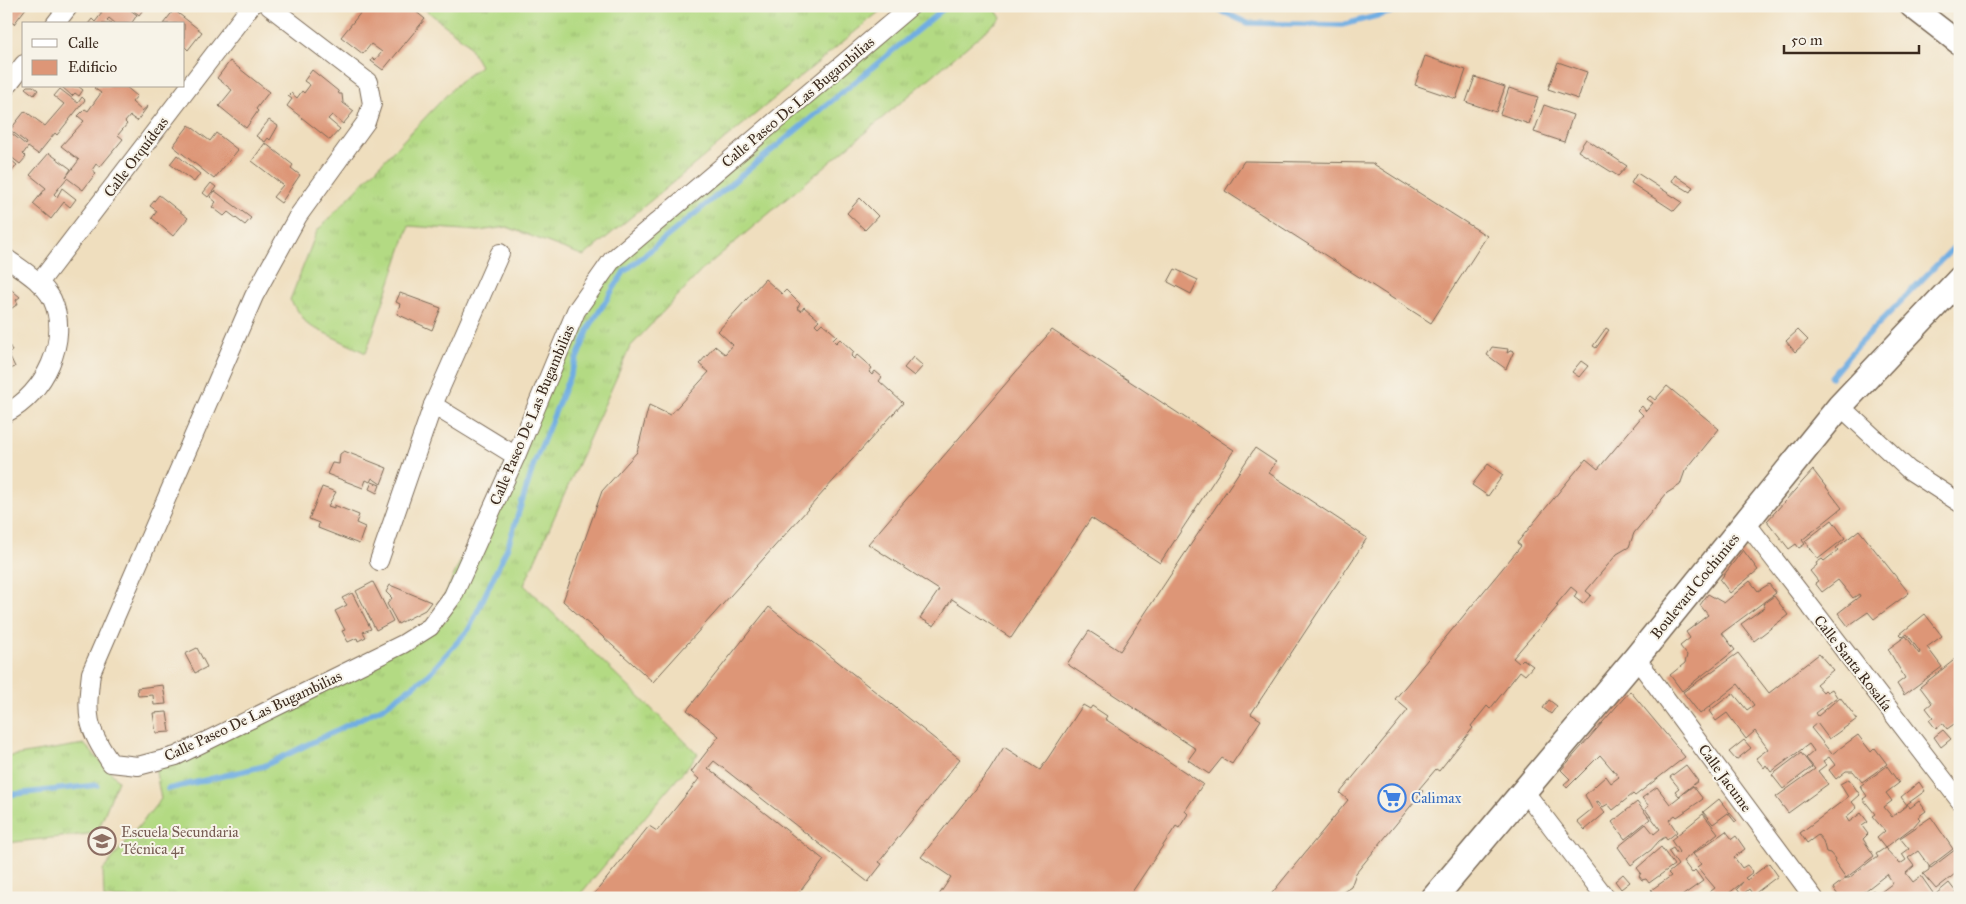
<svg xmlns="http://www.w3.org/2000/svg" width="1966" height="904" font-family="'IM FELL Great Primer',serif">
  <style>
    .grass { fill: url(#grass-tufts); stroke: #778250 }
    .lines { fill: none; stroke-linecap: round; stroke-linejoin: round }
    .stream { stroke: #70ade2; stroke-width: 5.5 }
    .building { fill: #dd9677 }
    .minor-casing { stroke: #7a6956; stroke-width: 20 }
    .tertiary-casing { stroke: #7a6956; stroke-width: 25 }
    .secondary-casing { stroke: #7a6956; stroke-width: 28 }
    .minor { stroke: #fff; stroke-width: 18 }
    .tertiary { stroke: #fff; stroke-width: 22 }
    .secondary { stroke: #fff; stroke-width: 25 }
    .labels { text-anchor: middle; stroke-width: 4; stroke-linejoin: round; paint-order: stroke }
    .street-label { font-size: 15px; fill: #3b2a1e; stroke: #f7f3e8 }
    .shop-label { font-size: 15px; fill: #366cbe; stroke: #f7f3e8; text-anchor: start }
    .education-label { font-size: 15px; fill: #785e54; stroke: #f7f3e8; text-anchor: start }
  </style>
  <defs>
    <pattern id="grass-tufts" width="24" height="20" patternUnits="userSpaceOnUse" patternTransform="scale(1.25)"><rect width="24" height="20" fill="#b3da83"/><path d="M3 7l-1-3M5 7V3M7 7l1-3M15 17l-1-3M17 17v-4M19 17l1-3" fill="none" stroke="#9bbb71"/></pattern>
  </defs>
  <rect width="100%" height="100%" fill="#f7f3e8"/>
  <filter id="ink" filterUnits="userSpaceOnUse"><feTurbulence type="fractalNoise" baseFrequency=".02" numOctaves="2"/><feDisplacementMap in="SourceGraphic" scale="10" xChannelSelector="R" yChannelSelector="G"/><feConvolveMatrix kernelMatrix="1 2 1 2 8 2 1 2 1" color-interpolation-filters="sRGB"/></filter>
  <filter id="wash" filterUnits="userSpaceOnUse"><feTurbulence type="fractalNoise" baseFrequency=".0096" numOctaves="4" result="noise"/><feDisplacementMap in="SourceGraphic" scale="20" xChannelSelector="R" yChannelSelector="G"/><feGaussianBlur stdDeviation="1.12" result="paint"/><feColorMatrix in="noise" values="0 0 0 0 0 0 0 0 0 0 0 0 0 0 0 0 0 1.4 0 .05"/><feComposite in="paint" operator="in"/></filter>
  <g filter="url(#wash)">
    <rect width="100%" height="100%" fill="#efdebe"/>
    <g class="grass">
      <polygon points="421,6 886,6 584,256 507,227 478,231 409,226 366,353 308,325 290,300 317,231 458,83 480,66 467,43"/>
      <polygon points="911,6 993,6 1001,18 703,269 630,347 524,585 698,754 577,898 104,898 103,870 161,799 154,762 430,627 576,311 612,260"/>
      <polygon points="84,744 118,780 97,833 6,843 6,757"/>
    </g>
    <g class="lines">
      <g class="stream">
        <polyline points="1211,6 1247,23 1342,25 1415,6"/>
        <polyline points="1954,6 1960,10"/>
        <polyline points="1831,377 1857,346 1960,241"/>
        <polyline points="168,789 264,766 384,707 427,676 469,629 508,546 534,464 590,326 624,272 947,6"/>
        <polyline points="6,795 97,785"/>
      </g>
    </g>
    <g id="blocks">
      <g class="building">
        <polygon points="6,6 23,6 26,8 14,24 6,18"/>
        <polygon points="100,6 125,6 137,15 131,24 116,24 109,18 107,20 112,24 88,24 92,19 95,22 102,13 98,10"/>
        <polygon points="128,6 146,6 139,15"/>
        <polygon points="366,6 377,6 383,10 386,6 409,6 425,19 383,70 371,61 373,58 375,60 382,52 371,44 363,54 341,37"/>
        <polygon points="174,10 202,32 188,50 184,46 184,24 163,24"/>
        <polygon points="1425,56 1466,70 1456,99 1415,85"/>
        <polygon points="230,61 269,92 256,109 258,111 246,128 219,106 232,90 217,78"/>
        <polygon points="1558,62 1587,72 1578,99 1548,89"/>
        <polygon points="312,70 338,91 339,94 342,94 343,103 354,111 343,124 332,115 328,119 340,129 330,140 287,106 292,99 288,96 291,93 297,98 302,91 304,93 310,85 304,81"/>
        <polygon points="1475,77 1505,87 1496,112 1466,102"/>
        <polygon points="27,86 33,86 38,90 34,95 25,88"/>
        <polygon points="61,86 78,86 83,90 79,96 75,93 72,96"/>
        <polygon points="96,86 125,86 137,96 132,102 142,111 148,106 137,121 130,116 125,122 127,124 118,135 123,139 100,167 96,164 92,170 96,173 83,190 67,178 54,194 57,197 62,188 76,199 70,207 64,202 51,219 33,204 46,188 30,175 49,153 71,169 66,177 79,160 61,146 84,121 78,116 85,109 88,111 101,93 94,88"/>
        <polygon points="1509,88 1538,97 1529,124 1500,114"/>
        <polygon points="60,89 78,103 82,97 85,100 57,135 55,133 38,154 28,147 23,154 26,157 20,164 6,153 6,129 26,145 27,143 10,130 25,111 45,126 64,104 54,96"/>
        <polygon points="1544,105 1573,115 1564,142 1534,132"/>
        <polygon points="269,120 278,126 270,140 268,138 265,142 256,136"/>
        <polygon points="189,125 210,141 216,133 238,150 214,179 173,146"/>
        <polygon points="1586,139 1627,166 1618,176 1578,151"/>
        <polygon points="265,143 293,165 291,168 300,175 281,203 273,197 283,185 252,161"/>
        <polygon points="177,155 200,174 194,182 170,164"/>
        <polygon points="6,156 17,165 6,179"/>
        <polygon points="1244,161 1372,163 1487,236 1431,323 1225,191"/>
        <polygon points="1637,173 1682,202 1674,211 1631,183"/>
        <polygon points="1675,175 1693,187 1690,192 1672,181"/>
        <polygon points="211,183 216,187 208,197 203,193"/>
        <polygon points="215,191 251,218 245,225 228,212 224,216 212,207 216,202 210,197"/>
        <polygon points="159,195 188,218 173,236 152,218 157,211 150,206"/>
        <polygon points="860,198 878,216 865,230 847,213"/>
        <polygon points="1175,269 1198,280 1191,294 1168,282"/>
        <polygon points="765,279 782,294 786,290 800,304 797,308 801,311 804,307 819,320 815,324 818,327 822,323 837,336 833,340 836,343 840,339 854,352 851,356 854,359 857,355 872,368 869,372 872,375 875,371 882,377 879,381 903,403 653,682 563,601 602,491 637,452 649,405 670,415 709,372 699,364 715,346 725,354 733,345 718,331"/>
        <polygon points="8,287 20,297 16,300 18,304 6,312 6,288"/>
        <polygon points="400,293 441,308 432,330 397,314 400,304 396,302"/>
        <polygon points="1606,328 1609,330 1596,348 1593,346"/>
        <polygon points="1052,330 1234,450 1160,563 1091,518 1011,638 952,599 934,626 920,618 939,590 868,544"/>
        <polygon points="1798,330 1808,340 1795,352 1786,341"/>
        <polygon points="6,338 12,351 8,352 15,367 6,371"/>
        <polygon points="1492,347 1508,349 1507,353 1512,350 1514,351 1506,369 1487,355"/>
        <polygon points="913,357 923,366 914,376 904,368"/>
        <polygon points="1581,361 1588,366 1579,377 1572,372"/>
        <polygon points="1667,386 1719,429 1685,471 1680,485 1667,493 1634,533 1629,547 1617,554 1586,591 1591,595 1583,604 1574,597 1577,592 1571,587 1556,605 1558,606 1513,658 1519,663 1523,659 1533,666 1525,675 1520,671 1490,709 1487,706 1471,726 1473,728 1439,771 1436,769 1419,789 1423,791 1356,873 1351,887 1334,898 1268,898 1348,800 1340,793 1408,710 1395,699 1521,546 1517,543 1586,459 1598,469 1643,415 1638,410 1642,406 1646,411 1653,403 1647,399 1650,396 1655,400"/>
        <polygon points="1255,448 1276,462 1269,473 1367,538 1251,714 1261,720 1232,764 1222,758 1209,774 1188,760 1196,749 1067,664 1089,631 1120,651"/>
        <polygon points="344,451 387,468 381,484 372,478 370,482 366,480 363,488 327,474 332,463 339,464 340,454"/>
        <polygon points="1488,464 1503,475 1488,496 1472,485"/>
        <polygon points="1813,470 1842,508 1802,540 1805,544 1799,548 1796,544 1789,549 1767,521"/>
        <polygon points="372,482 380,485 377,493 369,489"/>
        <polygon points="322,487 336,492 328,506 334,508 334,505 359,515 356,523 365,527 359,544 318,528 319,523 309,519"/>
        <polygon points="1832,520 1845,538 1818,559 1805,541"/>
        <polygon points="1859,530 1909,593 1874,619 1868,612 1848,626 1838,613 1860,596 1859,594 1853,598 1838,580 1822,592 1815,583 1818,581 1810,571 1817,565 1816,563 1822,559 1824,561 1838,550 1836,548"/>
        <polygon points="1743,550 1758,570 1730,593 1720,580"/>
        <polygon points="1750,581 1758,591 1769,584 1776,593 1722,633 1735,650 1682,691 1670,675 1685,663 1687,655 1680,646 1690,638 1686,632 1708,615 1700,605 1708,594 1724,603"/>
        <polygon points="373,582 393,621 376,630 356,591"/>
        <polygon points="390,585 431,602 425,610 398,624 387,604 392,598 386,592"/>
        <polygon points="352,593 371,629 363,632 366,637 358,641 357,638 348,642 342,631 345,630 335,611 347,605 342,598"/>
        <polygon points="1774,596 1788,615 1754,641 1741,624 1765,607 1763,604"/>
        <polygon points="769,607 960,759 879,862 882,864 868,882 714,761 708,768 824,860 795,898 591,898 649,826 657,831 699,779 691,772 719,736 687,710"/>
        <polygon points="1925,614 1942,636 1927,647 1942,667 1904,695 1897,684 1905,678 1888,649 1906,636 1919,654 1920,652 1907,634 1903,637 1900,634"/>
        <polygon points="197,648 207,667 195,673 185,654"/>
        <polygon points="1738,653 1769,693 1819,654 1833,670 1816,684 1823,692 1825,690 1827,692 1832,689 1837,697 1816,713 1818,716 1840,697 1857,719 1829,739 1817,723 1811,728 1832,754 1858,735 1871,752 1875,748 1887,764 1862,782 1853,771 1846,771 1836,779 1829,770 1835,765 1829,757 1823,761 1826,765 1818,771 1828,784 1788,813 1776,797 1815,769 1806,758 1814,751 1809,744 1771,772 1766,765 1764,768 1756,758 1768,749 1755,731 1746,739 1727,713 1716,721 1709,711 1733,693 1747,710 1754,705 1738,684 1700,714 1683,692"/>
        <polygon points="1958,657 1960,660 1960,720 1947,729 1943,723 1936,729 1929,720 1933,717 1926,708 1932,703 1920,687"/>
        <polygon points="163,685 166,704 154,705 153,695 138,696 137,688"/>
        <polygon points="1630,691 1685,757 1635,796 1633,794 1613,810 1608,804 1603,807 1598,801 1596,802 1605,813 1585,830 1577,821 1592,809 1585,795 1606,776 1611,783 1619,777 1600,755 1567,788 1564,784 1570,779 1561,770"/>
        <polygon points="1549,700 1557,706 1551,714 1543,708"/>
        <polygon points="1083,705 1090,709 1092,706 1107,716 1105,719 1203,784 1185,811 1188,814 1179,828 1176,826 1128,898 937,898 951,877 921,857 989,771 1004,747 1040,770"/>
        <polygon points="167,712 170,732 156,733 153,713"/>
        <polygon points="1943,730 1951,739 1941,747 1934,737"/>
        <polygon points="1744,740 1751,748 1736,760 1729,752"/>
        <polygon points="1801,753 1812,767 1783,789 1772,775"/>
        <polygon points="1686,765 1698,781 1679,796 1675,791 1679,788 1670,777"/>
        <polygon points="1887,766 1899,783 1886,793 1892,801 1884,807 1892,817 1907,805 1901,797 1919,782 1925,791 1907,804 1910,808 1919,801 1926,811 1918,817 1920,819 1914,826 1885,848 1900,864 1906,860 1902,854 1909,849 1900,838 1931,817 1953,849 1929,867 1931,868 1960,846 1960,870 1936,889 1923,874 1929,870 1929,866 1918,851 1908,858 1914,866 1906,873 1913,882 1921,876 1933,893 1927,898 1864,898 1873,890 1877,895 1893,883 1887,874 1856,898 1840,898 1833,888 1846,878 1849,878 1873,859 1874,860 1878,857 1876,854 1885,848 1877,838 1885,831 1872,816 1875,814 1863,799 1867,796 1860,786"/>
        <polygon points="1849,779 1860,795 1852,802 1857,808 1846,817 1849,822 1861,813 1868,822 1862,826 1868,834 1863,839 1874,856 1846,878 1834,861 1835,859 1830,853 1826,852 1823,841 1818,835 1807,843 1800,833 1848,797 1840,784"/>
        <polygon points="1693,786 1703,799 1680,815 1677,817 1675,815 1669,820 1677,832 1667,840 1665,837 1659,841 1651,850 1631,865 1618,847 1646,824 1654,834 1660,829 1645,809 1649,806 1642,798 1657,787 1670,804"/>
        <polygon points="1719,799 1729,812 1737,821 1735,822 1728,813 1713,824 1703,812"/>
        <polygon points="1637,802 1650,819 1625,839 1612,822"/>
        <polygon points="1703,814 1718,833 1683,861 1692,873 1695,870 1703,881 1679,898 1648,898 1654,893 1651,890 1671,876 1668,873 1678,865 1668,851 1673,848 1677,854 1679,852 1671,840"/>
        <polygon points="1726,831 1732,839 1736,836 1745,849 1734,857 1742,868 1747,865 1753,872 1745,878 1747,880 1769,863 1778,876 1753,895 1749,889 1742,895 1737,889 1743,882 1723,898 1710,898 1707,894 1715,888 1697,867 1701,864 1693,854"/>
        <polygon points="1661,847 1674,865 1649,883 1646,879 1642,880 1639,876 1641,873 1637,868"/>
        <polygon points="1623,874 1630,882 1621,889 1615,881"/>
        <polygon points="1949,883 1959,896 1931,898"/>
      </g>
    </g>
  </g>
  <g filter="url(#ink)">
    <use href="#blocks" fill-opacity="0" stroke="#7a6956" stroke-width="1"/>
    <g class="lines">
      <g class="minor-casing">
        <g id="minor">
          <path d="M 269,6 L 368,82 L 372,104 L 366,122 L 298,216 L 254,296 L 91,673 C 86,716 86,727 111,763 L 138,766 L 176,756 L 403,644 L 430,627 L 453,596 L 516,456 L 576,311 L 612,260 L 911,6"/>
          <polyline points="55,24 69,6"/>
          <polyline points="6,87 24,64"/>
          <path d="M 6,258 C 21,269 43,282 52,299 C 71,340 44,394 6,413"/>
          <polyline points="39,283 251,6"/>
          <polyline points="433,405 516,456"/>
          <polyline points="1840,406 1909,470 1960,503"/>
          <polyline points="1747,524 1960,801"/>
          <polyline points="379,561 433,405 500,253"/>
          <polyline points="1636,658 1814,898"/>
          <polyline points="1525,792 1606,898"/>
        </g>
      </g>
      <g class="tertiary-casing">
        <polyline id="tertiary" points="1911,6 1960,44"/>
      </g>
      <g class="secondary-casing">
        <polyline id="secondary" points="1434,898 1636,658 1840,406 1960,279"/>
      </g>
      <use href="#minor" class="minor"/>
      <use href="#tertiary" class="tertiary"/>
      <use href="#secondary" class="secondary"/>
    </g>
  </g>
  <defs>
    <g id="supermarket-ring" transform="scale(1.4375)"><circle r="9.5" fill="#f7f3e8" stroke="#3f7fe0" stroke-width="1.5"/><path d="M-6-5.5h2.5l.6 2H6L4.5 2H-2.5L-4.4-4H-6ZM-1.5 3.2a1.3 1.3 0 1 0 .1 0ZM3 3.2a1.3 1.3 0 1 0 .1 0Z" fill="#3f7fe0"/></g>
    <g id="school-ring" transform="scale(1.4375)"><circle r="9.5" fill="#f7f3e8" stroke="#8d6e63" stroke-width="1.5"/><path d="M0-5L7-2L0 1L-7-2ZM-4 1L0 2.5L4 1V4Q0 6-4 4Z" fill="#8d6e63"/></g>
  </defs>
  <g fill-rule="evenodd">
    <use href="#supermarket-ring" x="1392" y="798"/>
    <use href="#school-ring" x="102" y="841"/>
  </g>
  <g class="labels">
    <g class="street-label">
      <text transform="translate(798 102) rotate(-40)" y="5">Calle Paseo De Las Bugambilias</text>
      <text transform="translate(136 157) rotate(-53)" y="5">Calle Orquídeas</text>
      <text transform="translate(532 415) rotate(-67)" y="5">Calle Paseo De Las Bugambilias</text>
      <text transform="translate(1695 586) rotate(-51)" y="5">Boulevard Cochimies</text>
      <text transform="translate(1853 663) rotate(52)" y="5">Calle Santa Rosalía</text>
      <text transform="translate(253 716) rotate(-25)" y="5">Calle Paseo De Las Bugambilias</text>
      <text transform="translate(1725 778) rotate(54)" y="5">Calle Jacume</text>
    </g>
    <g class="shop-label">
      <text x="1411" y="803">Calimax</text>
    </g>
    <g class="education-label">
      <text x="121" y="837">Escuela Secundaria<tspan x="121" dy="17">Técnica 41</tspan></text>
    </g>
  </g>
  <rect width="1966" height="904" fill="none" stroke="#f7f3e8" stroke-width="25"/>
  <rect x="22" y="22" width="162" height="65" fill="#f7f3e8" stroke="#aca397"/>
  <rect x="32" y="39" width="25" height="8" fill="#ffffff" stroke="#aca397"/>
  <text x="68" y="48" font-size="15" fill="#3b2a1e">Calle</text>
  <rect x="32" y="60" width="25" height="15" fill="#dd9677" stroke="#aca397"/>
  <text x="68" y="72" font-size="15" fill="#3b2a1e">Edificio</text>
  <path d="M1784 45v8h135v-8" fill="none" stroke="#3b2a1e" stroke-width="2.5"/>
  <text x="1791" y="45" font-size="15" fill="#3b2a1e" stroke="#f7f3e8" stroke-width="4" paint-order="stroke">50 m</text>
</svg>
